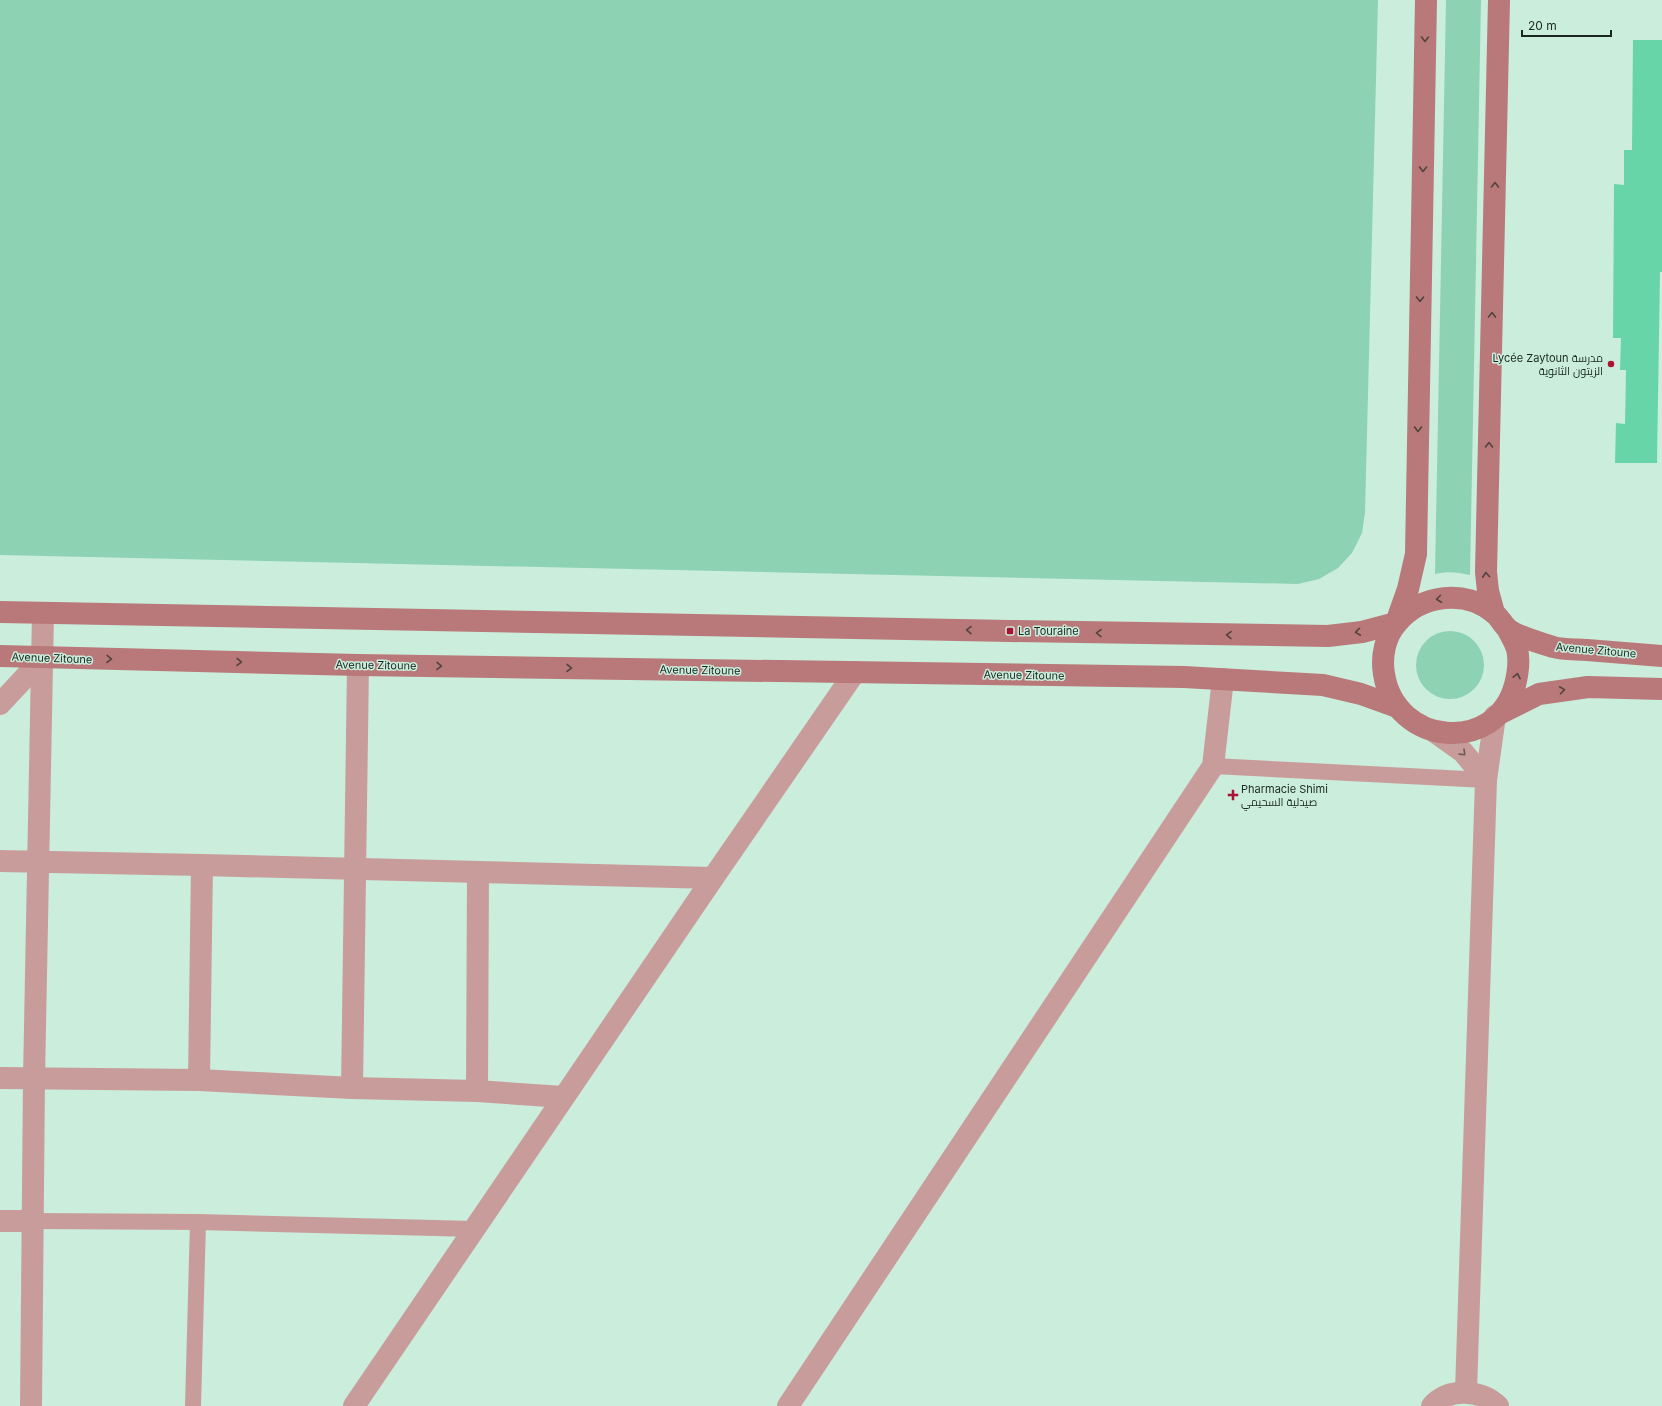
<svg xmlns="http://www.w3.org/2000/svg" width="1662" height="1406" font-family="Inter,Cairo,sans-serif">
  <style>
    .green { fill: #8dd2b2 }
    .building { fill: #68d5a8 }
    .lines { fill: none; stroke-linecap: round; stroke-linejoin: round }
    .lane { stroke: #c99c9c; stroke-width: 16 }
    .street { stroke: #c99c9c; stroke-width: 22 }
    .secondary { stroke: #b97879; stroke-width: 22 }
    .oneway { stroke: #524440 }
    .oneway2 { stroke: #695c59 }
    .poi-dot { fill: #aa1333; stroke: #cbeddc; stroke-width: 1.5 }
    .labels { text-anchor: middle; stroke-width: 3; stroke-linejoin: round; paint-order: stroke }
    .poi-label { font-size: 11px; fill: #1b2822; stroke: #cbeddc; text-anchor: start }
    .street-label { font-size: 11px; fill: #1b2822; stroke: #cbeddc }
  </style>
  <rect width="100%" height="100%" fill="#cbeddc"/>
  <g class="green">
    <polygon points="0,0 1378,0 1365,512 1362,533 1352,553 1338,568 1319,579 1298,584 0,555"/>
    <path d="M 1446,0 L 1481,0 L 1470,575 C 1458,572 1447,571 1435,574 Z"/>
    <circle cx="1450" cy="665" r="34"/>
  </g>
  <polygon class="building" points="1633,40 1662,40 1662,272 1660,272 1657,463 1615,463 1616,423 1625,424 1626,370 1620,370 1621,338 1613,338 1614,184 1624,185 1624,150 1632,150"/>
  <g class="lines">
    <g class="lane">
      <polyline points="1213,766 1486,780"/>
      <polyline points="32,1221 198,1222 475,1229"/>
      <polyline points="193,1406 198,1222"/>
    </g>
    <g class="street">
      <polyline points="0,704 43,658"/>
      <polyline points="1435,732 1463,752 1486,780"/>
      <polyline points="0,861 202,865 713,878"/>
      <polyline points="0,1078 199,1080 352,1088 477,1091 563,1097"/>
      <polyline points="199,1080 202,865"/>
      <polyline points="352,1088 358,665"/>
      <polyline points="477,1091 478,872"/>
      <polyline points="0,1221 32,1221"/>
      <polyline points="1466,1392 1486,780 1495,716"/>
      <polyline points="31,1406 34,1079 43,613"/>
      <polyline points="354,1406 713,878 855,672"/>
      <polyline points="788,1406 1213,766 1223,679"/>
      <path d="M 1432,1406 C 1449,1387 1482,1390 1498,1406"/>
    </g>
    <g class="secondary">
      <polyline points="0,612 1010,631 1328,636 1362,632 1396,623 1408,589 1416,554 1426,0"/>
      <polyline points="1494,613 1488,591 1486,572 1499,0"/>
      <path d="M 1508,630 C 1511,636 1515,642 1517,649 C 1520,661 1518,673 1515,685 C 1496,755 1395,746 1384,674 C 1381,657 1385,636 1397,623 C 1421,594 1466,589 1494,613 C 1500,618 1503,625 1508,629 C 1518,637 1541,643 1553,647 C 1564,650 1576,649 1587,650 C 1612,652 1637,654 1662,656"/>
      <polyline points="0,656 358,665 1184,677 1323,685 1361,694 1397,707"/>
      <polyline points="1501,713 1539,694 1588,687 1662,689"/>
    </g>
  </g>
  <defs><path id="oneway-chevron" d="M-2-3.5L2.5 0L-2 3.5" fill="none" stroke-width="1.6" stroke-linecap="round" stroke-linejoin="round"/></defs>
  <g class="oneway">
    <use href="#oneway-chevron" transform="translate(1425 39) rotate(91)"/>
    <use href="#oneway-chevron" transform="translate(1423 169) rotate(91)"/>
    <use href="#oneway-chevron" transform="translate(1495 185) rotate(-89)"/>
    <use href="#oneway-chevron" transform="translate(1420 299) rotate(91)"/>
    <use href="#oneway-chevron" transform="translate(1492 315) rotate(-89)"/>
    <use href="#oneway-chevron" transform="translate(1418 429) rotate(91)"/>
    <use href="#oneway-chevron" transform="translate(1489 445) rotate(-89)"/>
    <use href="#oneway-chevron" transform="translate(1486 575) rotate(-94)"/>
    <use href="#oneway-chevron" transform="translate(1439 599) rotate(173)"/>
    <use href="#oneway-chevron" transform="translate(969 630) rotate(-179)"/>
    <use href="#oneway-chevron" transform="translate(1358 632) rotate(172)"/>
    <use href="#oneway-chevron" transform="translate(1099 633) rotate(-179)"/>
    <use href="#oneway-chevron" transform="translate(1229 635) rotate(-179)"/>
    <use href="#oneway-chevron" transform="translate(109 659) rotate(1)"/>
    <use href="#oneway-chevron" transform="translate(239 662) rotate(1)"/>
    <use href="#oneway-chevron" transform="translate(439 666) rotate(1)"/>
    <use href="#oneway-chevron" transform="translate(569 668) rotate(1)"/>
    <use href="#oneway-chevron" transform="translate(1517 676) rotate(-78)"/>
    <use href="#oneway-chevron" transform="translate(1562 690) rotate(-8)"/>
  </g>
  <use class="oneway2" href="#oneway-chevron" transform="translate(1463 753) rotate(44)"/>
  <g class="poi-dot">
    <circle cx="1611" cy="364" r="4"/>
    <rect x="1006" y="627" width="8" height="8" rx="2"/>
    <path d="M1231 789h4v4h4v4h-4v4h-4v-4h-4v-4h4z"/>
  </g>
  <g class="labels">
    <g class="poi-label">
      <text x="1603" y="362" text-anchor="end">Lycée Zaytoun مدرسة<tspan x="1603" dy="13">الزيتون الثانوية</tspan></text>
      <text x="1018" y="635">La Touraine</text>
      <text x="1241" y="793">Pharmacie Shimi<tspan x="1241" dy="13">صيدلية السحيمي</tspan></text>
    </g>
    <g class="street-label">
      <text transform="translate(1596 650) rotate(5)" y="4">Avenue Zitoune</text>
      <text transform="translate(52 658) rotate(2)" y="4">Avenue Zitoune</text>
      <text transform="translate(376 665) rotate(1)" y="4">Avenue Zitoune</text>
      <text transform="translate(700 670) rotate(1)" y="4">Avenue Zitoune</text>
      <text transform="translate(1024 675) rotate(1)" y="4">Avenue Zitoune</text>
    </g>
  </g>
  <path d="M1522 30v6h89v-6" fill="none" stroke="#1b2822" stroke-width="2"/>
  <text x="1528" y="30" font-size="12" fill="#1b2822" stroke="#cbeddc" stroke-width="3" paint-order="stroke">20 m</text>
</svg>
